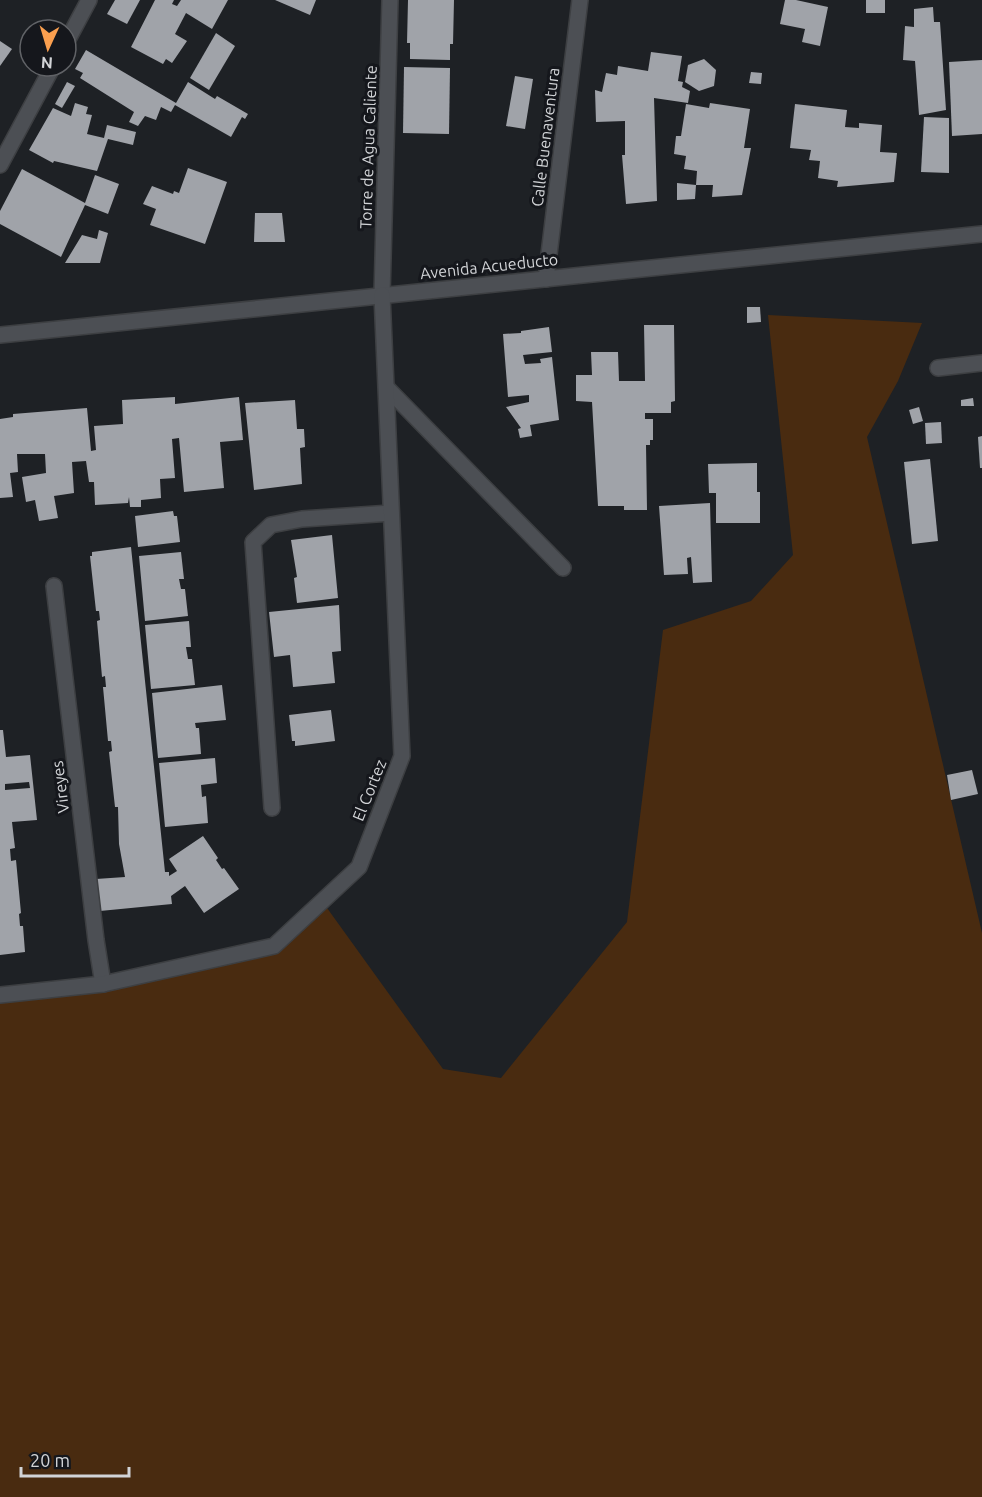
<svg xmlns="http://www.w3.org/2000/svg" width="982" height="1497" font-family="Ubuntu,sans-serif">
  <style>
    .green { fill: #492b10 }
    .building { fill: #a0a3a9; fill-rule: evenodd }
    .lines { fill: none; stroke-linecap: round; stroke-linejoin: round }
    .lane-casing { stroke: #3d3f42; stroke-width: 18 }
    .street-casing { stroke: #3d3f42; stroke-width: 18 }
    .secondary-casing { stroke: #3d3f42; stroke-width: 18 }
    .lane { stroke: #4c4f54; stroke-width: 15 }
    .street { stroke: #4c4f54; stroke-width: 15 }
    .secondary { stroke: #4c4f54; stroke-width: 15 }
    .labels { text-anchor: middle; stroke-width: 6; stroke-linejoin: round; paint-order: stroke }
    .street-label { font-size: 16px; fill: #d2d4d7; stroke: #15171c }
  </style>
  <rect width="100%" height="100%" fill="#1e2125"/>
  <polygon class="green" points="768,315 922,323 898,381 867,437 982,933 982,1497 0,1497 0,995 274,946 322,901 443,1069 501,1078 627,922 663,630 751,601 793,555"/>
  <g class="building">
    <polygon points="115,0 140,0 127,24 107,14"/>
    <polygon points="155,0 174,0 172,4 177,6 181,0 228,0 212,29 186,13 175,34 187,41 172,63 166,59 163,64 131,47"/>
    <polygon points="275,0 316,0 310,15"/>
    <polygon points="408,0 454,0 453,44 450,44 450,60 410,59 410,43 407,43"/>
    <polygon points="785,0 796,0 828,7 820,46 802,42 805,29 780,24"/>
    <rect x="866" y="0" width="19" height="13"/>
    <polygon points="933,7 934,22 940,22 946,110 919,115 915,61 903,60 905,26 914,27 914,9"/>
    <polygon points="216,33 235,46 209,90 190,78"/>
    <polygon points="0,41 12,49 0,66"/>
    <polygon points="86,50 176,103 188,82 215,99 217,96 248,114 245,119 242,117 231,137 175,105 171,112 161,107 156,120 145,116 138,126 129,122 134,112 80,78 83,73 75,69"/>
    <polygon points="651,52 682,56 678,81 683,82 682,87 690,91 688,103 654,98 657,201 626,204 622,155 625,155 625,121 596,122 595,90 602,92 606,73 617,75 618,66 648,71"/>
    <polygon points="704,59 716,70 714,86 699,91 685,82 688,65"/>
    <polygon points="982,60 982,134 952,136 949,62"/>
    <polygon points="404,67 450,68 449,134 403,133"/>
    <polygon points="751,72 762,73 761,84 749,83"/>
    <polygon points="515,76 533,79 525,129 506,126"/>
    <polygon points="67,82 75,86 62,108 55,104"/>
    <polygon points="75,103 88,107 86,114 92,115 87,134 104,138 107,125 136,132 133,145 108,139 97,171 54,161 53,163 29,150 53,108 71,116"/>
    <polygon points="710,103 750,109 744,148 751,148 742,195 712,197 713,185 696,185 695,199 677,200 677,183 696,185 697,171 684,169 686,156 674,154 676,136 681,136 686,104 709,108"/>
    <polygon points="795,104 847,110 845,127 859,128 859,123 882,125 880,152 897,153 894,182 837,187 838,181 818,178 820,161 809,160 811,150 790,148"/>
    <polygon points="924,117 949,118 949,173 921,172"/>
    <polygon points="188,168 227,182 205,244 150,225 156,209 143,204 152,186 173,194 174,191 179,193"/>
    <polygon points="22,169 85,203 95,175 119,184 108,214 85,205 61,257 0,224 0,211"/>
    <polygon points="255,213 282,213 285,242 254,242"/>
    <polygon points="99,230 108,233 100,263 65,263 82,235 97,239"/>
    <polygon points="747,307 760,307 761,322 747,323"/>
    <polygon points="644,325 674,325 675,401 671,402 671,413 645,413 645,419 653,419 653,440 650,440 650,445 646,445 647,510 624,510 624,506 598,506 592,402 576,401 576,375 592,375 591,352 618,352 619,381 645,381"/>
    <polygon points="549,327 552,352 523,355 525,364 541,363 540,359 552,357 559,420 530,425 532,436 520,438 518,429 521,428 506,407 529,402 529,395 508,397 503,334 521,333 521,331"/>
    <polygon points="175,397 175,404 239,397 243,440 220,442 224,488 184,492 179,438 172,439 175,478 160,479 161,498 141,500 141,507 130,507 129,497 128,503 95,505 94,482 89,482 86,461 72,462 74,493 54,496 58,518 39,521 35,500 26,502 22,477 46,473 45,454 17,454 18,472 10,473 13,497 0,498 0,419 13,417 13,414 87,408 91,451 96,450 94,426 123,424 122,400"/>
    <polygon points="973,398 974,406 961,406 961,400"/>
    <polygon points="295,400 297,429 304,429 305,447 300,448 302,484 254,490 245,403"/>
    <polygon points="919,407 923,421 913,424 909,410"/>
    <polygon points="941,422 942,443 926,444 925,423"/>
    <polygon points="982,436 982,468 980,468 978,437"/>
    <polygon points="930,459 938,541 912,544 904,462"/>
    <polygon points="757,463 757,492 760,492 760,523 716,523 716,493 709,493 708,464"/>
    <polygon points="710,503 712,582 693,583 691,557 687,558 688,574 664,575 659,506"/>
    <polygon points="173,511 174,516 177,516 180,542 138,547 135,516"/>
    <polygon points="332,535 338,598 297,603 294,578 297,577 291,540"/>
    <polygon points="131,547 165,872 169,872 169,876 177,871 169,859 203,836 218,858 216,860 222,869 224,868 239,889 204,913 185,886 171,896 172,904 100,911 96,879 125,877 119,844 118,807 115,807 109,752 112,751 111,741 108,741 103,687 106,687 105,676 102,677 97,621 100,620 99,611 96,611 90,556 92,556 92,552"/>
    <polygon points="181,552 184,579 179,579 181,589 185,589 188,616 145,621 139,556"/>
    <polygon points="339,605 341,651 332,652 335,683 293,687 290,655 274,657 269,612"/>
    <polygon points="189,621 191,647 186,647 188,659 192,659 195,685 151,689 145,625"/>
    <polygon points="222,685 226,720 195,723 196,728 199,728 201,754 158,758 152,693"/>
    <polygon points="331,710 335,741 295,746 295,741 292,741 289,715"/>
    <path d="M 0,730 L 3,730 L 6,757 L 30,755 L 37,820 L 12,822 L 15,848 L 10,849 L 11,861 L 16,860 L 21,913 L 19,914 L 20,926 L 23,926 L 25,952 L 0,955 ZM 29,782 L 30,788 L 5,790 L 5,784 Z"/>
    <polygon points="215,758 217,783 201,785 202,797 206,796 208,823 165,827 159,763"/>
    <polygon points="972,770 978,794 951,800 947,775"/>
  </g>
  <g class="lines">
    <g class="lane-casing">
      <polyline id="lane" points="387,388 563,568"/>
    </g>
    <g class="street-casing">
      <g id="street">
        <polyline points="66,43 89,0"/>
        <polyline points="0,165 53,66"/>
        <polyline points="546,279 580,0"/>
        <polyline points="382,295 390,0"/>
        <polyline points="938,368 982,363"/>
        <polyline points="54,586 96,940 103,984"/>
        <polyline points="272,808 253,542 271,525 302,519 391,513"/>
      </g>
    </g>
    <g class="secondary-casing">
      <g id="secondary">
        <polyline points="0,335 982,234"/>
        <polyline points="0,995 103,984 274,946 359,867 402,756 382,295"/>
      </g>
    </g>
    <use href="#lane" class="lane"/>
    <use href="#street" class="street"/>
    <use href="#secondary" class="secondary"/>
  </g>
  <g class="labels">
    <g class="street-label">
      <text transform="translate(545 137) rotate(-83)" y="6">Calle Buenaventura</text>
      <text transform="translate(368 147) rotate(-88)" y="6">Torre de Agua Caliente</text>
      <text transform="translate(489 266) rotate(-6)" y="6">Avenida Acueducto</text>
      <text transform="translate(60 787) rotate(-97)" y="6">Vireyes</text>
      <text transform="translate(369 790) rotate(-68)" y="6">El Cortez</text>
    </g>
  </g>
  <g transform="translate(48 48) rotate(184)"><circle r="28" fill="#15171c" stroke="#616367" stroke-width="1.5"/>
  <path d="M0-4.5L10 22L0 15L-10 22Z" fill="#fa9f4f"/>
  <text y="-9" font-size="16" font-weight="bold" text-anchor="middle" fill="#d2d4d7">N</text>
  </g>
  <path d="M21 1467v9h108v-9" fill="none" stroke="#d2d4d7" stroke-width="3"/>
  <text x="30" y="1467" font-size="18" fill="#d2d4d7" stroke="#15171c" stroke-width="4.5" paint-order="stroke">20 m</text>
</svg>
